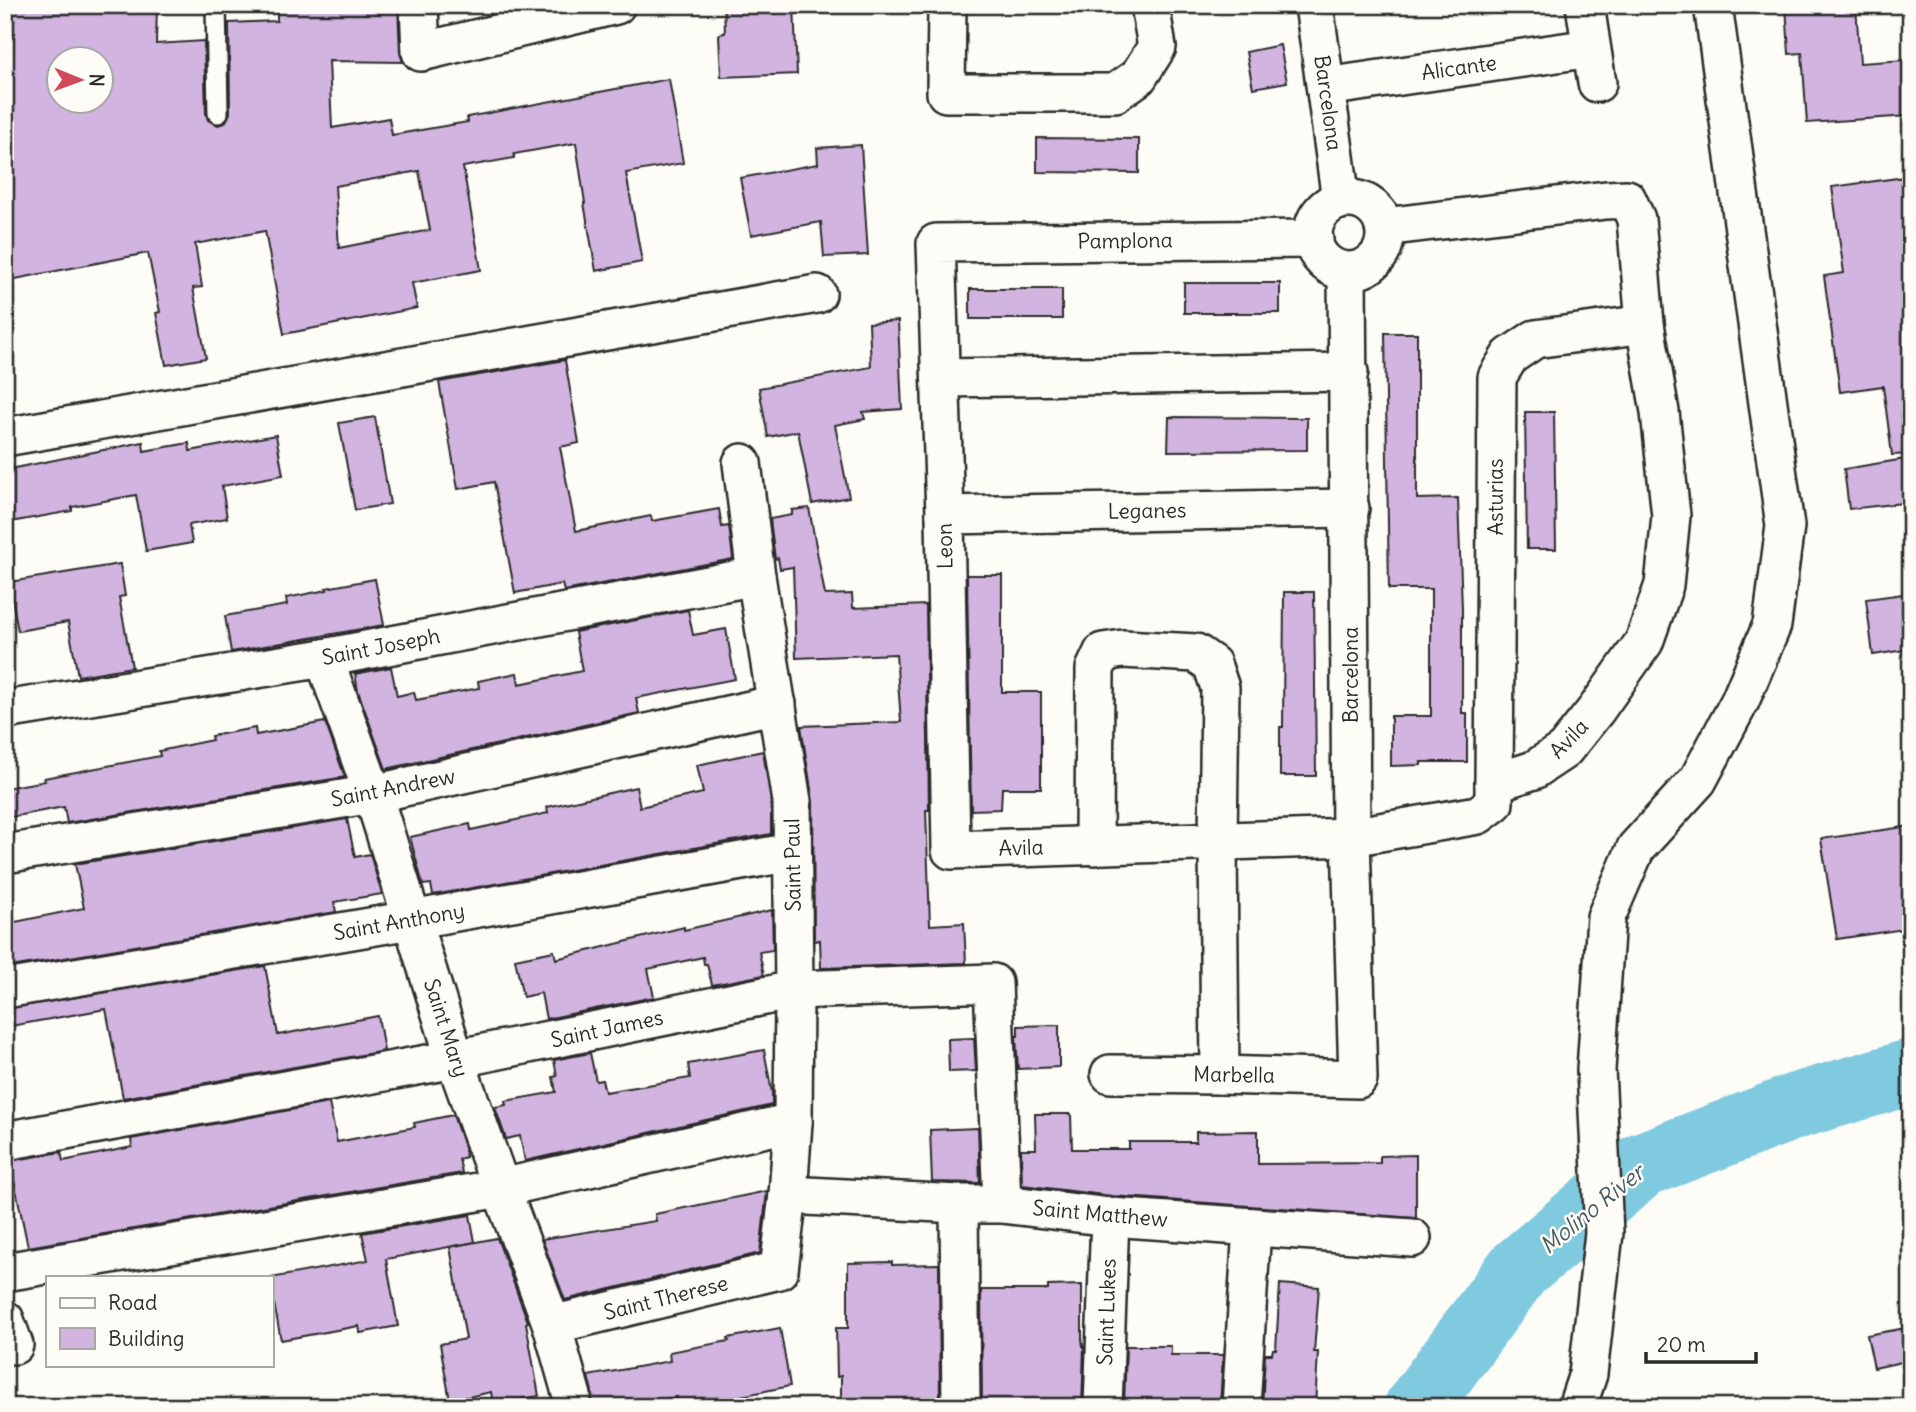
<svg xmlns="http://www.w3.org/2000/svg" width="1916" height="1412" font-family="Delius,sans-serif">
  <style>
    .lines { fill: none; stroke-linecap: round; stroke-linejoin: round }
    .river { stroke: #80cae0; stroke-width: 66 }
    .building { fill: #d2b4e1; stroke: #2b2b2b; stroke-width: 2; fill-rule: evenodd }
    .lane-casing { stroke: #2b2b2b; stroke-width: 24 }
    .street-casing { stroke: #2b2b2b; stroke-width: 42 }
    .lane { stroke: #fdfcf7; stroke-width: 19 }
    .street { stroke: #fdfcf7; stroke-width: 37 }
    .labels { text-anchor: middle; stroke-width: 5; stroke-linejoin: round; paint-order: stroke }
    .street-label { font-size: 21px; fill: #2b2b2b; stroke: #fdfcf7 }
    .water-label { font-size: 23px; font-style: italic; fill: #445b61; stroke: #fdfcf7 }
  </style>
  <rect width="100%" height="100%" fill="#fdfcf7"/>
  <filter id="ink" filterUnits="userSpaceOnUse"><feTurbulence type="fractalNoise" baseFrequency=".0143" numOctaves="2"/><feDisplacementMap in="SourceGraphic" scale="14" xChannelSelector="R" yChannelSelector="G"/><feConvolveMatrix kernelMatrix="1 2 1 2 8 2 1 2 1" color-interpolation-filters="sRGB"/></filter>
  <g filter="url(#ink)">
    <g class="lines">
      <polyline class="river" points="1417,1407 1518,1270 1642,1165 1796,1106 1911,1072"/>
    </g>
    <g class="building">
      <path d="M 14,5 L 157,5 L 156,44 L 204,41 L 206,114 L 208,120 L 218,125 L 225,123 L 230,113 L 229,23 L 277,21 L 277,5 L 398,5 L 400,53 L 403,62 L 329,61 L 332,128 L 389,118 L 392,135 L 468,122 L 467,117 L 669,79 L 683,163 L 626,173 L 642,262 L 596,271 L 584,203 L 585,203 L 576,143 L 514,154 L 514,158 L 463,167 L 481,270 L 412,283 L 417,308 L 284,334 L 265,231 L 195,244 L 202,287 L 193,288 L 206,358 L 166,365 L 156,313 L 160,312 L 148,253 L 5,281 L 5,53 L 13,52 ZM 60,60 L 102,60 L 102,102 L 60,102 ZM 419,171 L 430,230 L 339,248 L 335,186 Z"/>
      <polygon points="724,5 794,5 797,74 721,77 719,34 725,33"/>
      <polygon points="1786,5 1856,5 1860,63 1905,60 1909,116 1807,123 1802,53 1789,54"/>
      <polygon points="1280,45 1287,82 1253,88 1246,52"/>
      <polygon points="1037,138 1139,139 1139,173 1037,172"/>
      <polygon points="861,145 868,255 824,257 821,222 751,235 740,178 818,164 817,148"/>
      <polygon points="1905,177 1911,219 1911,247 1907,247 1911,276 1911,454 1892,455 1883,386 1840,392 1824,276 1844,273 1832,187"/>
      <rect x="1184" y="283" width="96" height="30"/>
      <rect x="970" y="289" width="92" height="30"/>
      <polygon points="898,321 902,409 863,412 865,419 835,425 849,497 812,504 798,431 768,437 759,388 871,367 869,323"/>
      <polygon points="1385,333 1417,333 1417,499 1458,498 1462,608 1462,713 1467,713 1467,762 1421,762 1421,765 1391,766 1391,716 1431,716 1431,589 1389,589"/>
      <polygon points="565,360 579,443 560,447 576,531 651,516 652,521 719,509 722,527 729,526 733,559 564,591 562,584 515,593 494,482 458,489 439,382"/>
      <polygon points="1525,412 1554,412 1556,549 1527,549"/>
      <polygon points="375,417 390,504 355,510 339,423"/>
      <polygon points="1169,417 1307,418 1307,450 1168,451"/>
      <polygon points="276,435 283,475 222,486 227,518 189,525 192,543 146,551 136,495 72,507 72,511 5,523 5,470 143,442 144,451 189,443 190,451"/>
      <polygon points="1911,458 1911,502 1849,509 1844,469"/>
      <polygon points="809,508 825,595 852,594 853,608 926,605 929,810 926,810 930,925 964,923 966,963 821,968 820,940 814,941 813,801 801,726 901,722 896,654 796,658 793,567 780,569 778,558 775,559 770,519 792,515 792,510"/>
      <polygon points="120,564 125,596 119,597 132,667 78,676 68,622 18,631 9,582"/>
      <polygon points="967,575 1002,575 1002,692 1041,692 1041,788 1002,788 1001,809 971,810"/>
      <polygon points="375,579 384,625 231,652 225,616 287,605 286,598 327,590 326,588"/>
      <polygon points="1284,592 1314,592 1316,776 1280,776 1280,727 1283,727"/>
      <polygon points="1911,593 1911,649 1873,655 1866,599"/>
      <polygon points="688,610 693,635 726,629 735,679 636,698 639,713 386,769 358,691 355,674 391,667 397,696 414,692 416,700 479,688 478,681 517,673 519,684 582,671 575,632"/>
      <polygon points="325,722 345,777 67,823 64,807 5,818 5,788 45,781 44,778 160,756 159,751 212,740 211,736 255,728 256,735"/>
      <polygon points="763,751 771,803 771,834 433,895 431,884 423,885 410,837 470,824 471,830 548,813 547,807 636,787 640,807 703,793 697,765"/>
      <polygon points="347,819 355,857 370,854 382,894 334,902 336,912 5,968 5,924 84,908 75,864"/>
      <polygon points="1911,826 1911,928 1837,939 1821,839"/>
      <polygon points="772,910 773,950 759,952 764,975 712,985 707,964 704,964 703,957 648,969 654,997 546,1019 541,993 523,997 515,959 554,951 556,959 684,927 684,930"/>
      <polygon points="265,966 278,1035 378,1016 384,1051 123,1098 106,1009 5,1027 5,1009"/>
      <polygon points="1059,1025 1059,1067 1018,1069 1016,1036 1018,1036 1018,1026"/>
      <polygon points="974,1038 976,1071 949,1072 948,1039"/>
      <polygon points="764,1050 772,1092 772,1105 525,1161 520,1136 506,1139 495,1107 506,1105 505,1101 556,1092 553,1077 557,1076 554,1060 590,1053 596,1081 602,1080 605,1092 690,1078 688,1064"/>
      <polygon points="329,1103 337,1142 415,1127 414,1123 453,1115 464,1147 466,1157 459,1159 462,1173 28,1247 10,1161 61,1152 63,1161 132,1147 131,1139"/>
      <polygon points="1035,1114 1071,1114 1072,1149 1129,1149 1129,1142 1196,1142 1196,1132 1258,1131 1258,1164 1380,1163 1380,1156 1416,1155 1416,1218 1112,1196 1022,1185 1021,1149 1036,1149"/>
      <polygon points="978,1128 980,1183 932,1182 930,1130"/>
      <polygon points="767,1191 760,1253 565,1300 542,1239 656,1221 655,1214"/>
      <polygon points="470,1215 475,1242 386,1259 398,1326 360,1333 359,1326 281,1340 271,1288 271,1278 368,1260 362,1233"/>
      <polygon points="497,1238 528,1322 526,1323 539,1396 493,1404 491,1392 450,1401 440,1344 466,1339 450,1247"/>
      <polygon points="892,1262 892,1265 939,1264 940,1407 841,1407 841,1376 837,1377 836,1328 848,1328 848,1263"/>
      <polygon points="1280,1284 1319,1287 1314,1352 1318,1352 1315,1407 1262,1407 1265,1354 1272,1354 1273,1349 1276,1349"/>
      <polygon points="1082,1285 1082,1339 1083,1346 1084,1346 1082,1407 982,1407 981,1290 1048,1290 1048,1286"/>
      <polygon points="780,1328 790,1386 721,1400 722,1407 679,1407 677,1397 627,1407 591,1407 592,1391 588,1376 670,1361 669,1352 729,1341 728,1338"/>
      <polygon points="1906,1328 1911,1360 1874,1368 1867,1335"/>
      <polygon points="1126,1346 1171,1346 1171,1355 1223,1355 1220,1407 1124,1407"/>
    </g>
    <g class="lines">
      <g class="lane-casing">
        <polyline id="lane" points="216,5 218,113"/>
      </g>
      <g class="street-casing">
        <g id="street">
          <polyline points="419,5 421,52 616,5"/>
          <polyline points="947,5 946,93 1115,93 1138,77 1157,47 1150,5"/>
          <polyline points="1314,5 1341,200"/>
          <polyline points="1585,5 1597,83"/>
          <polyline points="1326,87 1591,48"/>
          <circle cx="1349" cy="235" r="36"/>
          <polyline points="1314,239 936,243 945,515 951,850 1351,837 1478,815 1494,803 1494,783 1534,770 1564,750 1596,710 1644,642 1664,585 1671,516 1660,412 1645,324 1636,219 1627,199 1606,200 1384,227"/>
          <polyline points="941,378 1349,372"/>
          <polyline points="5,437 817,294"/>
          <polyline points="945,515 1350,508"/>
          <polyline points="324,658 373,794 455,1059 501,1188 552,1325 572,1396"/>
          <polyline points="5,710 324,658 756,576"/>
          <polyline points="1494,783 1497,377 1510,356 1535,339 1645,324"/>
          <polyline points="1094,846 1095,669 1103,652 1123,649 1196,653 1212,664 1220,688 1218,842 1220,1075"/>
          <polyline points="5,854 373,794 777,704"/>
          <polyline points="5,989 411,920 792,852"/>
          <polyline points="1110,1074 1220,1075 1358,1079 1351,837 1347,272"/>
          <polyline points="5,1141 455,1059 794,990 993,983 1002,1204"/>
          <polyline points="788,1195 959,1204 1002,1204 1110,1217 1412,1238"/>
          <polyline points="959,1204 961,1407"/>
          <polyline points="5,1272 501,1188 793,1122"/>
          <polyline points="5,1320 14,1345"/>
          <polyline points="552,1325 779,1270 788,1195 793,1122 794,990 792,801 756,576 742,463"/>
          <polyline points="1103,1407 1110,1217"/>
          <polyline points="1241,1407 1252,1227"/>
          <polyline points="1577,1407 1588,1374 1604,1233 1596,1070 1606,917 1636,848 1698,780 1740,701 1772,625 1785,526 1713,5"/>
        </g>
      </g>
      <use href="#lane" class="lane"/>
      <use href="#street" class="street"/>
    </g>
  </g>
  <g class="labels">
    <g class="street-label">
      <text transform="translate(1459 68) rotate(-8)" y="7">Alicante</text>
      <text transform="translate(1328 103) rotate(82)" y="7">Barcelona</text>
      <text transform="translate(1125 241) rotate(-1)" y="7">Pamplona</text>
      <text transform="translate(1496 497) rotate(-90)" y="7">Asturias</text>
      <text transform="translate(1147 511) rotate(-1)" y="7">Leganes</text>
      <text transform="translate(945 546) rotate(-91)" y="7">Leon</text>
      <text transform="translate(381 647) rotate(-11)" y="7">Saint Joseph</text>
      <text transform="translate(1351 675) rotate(-90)" y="7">Barcelona</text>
      <text transform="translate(1569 739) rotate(-46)" y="7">Avila</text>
      <text transform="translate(393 788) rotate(-11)" y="7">Saint Andrew</text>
      <text transform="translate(1021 848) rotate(-2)" y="7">Avila</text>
      <text transform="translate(793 865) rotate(-91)" y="7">Saint Paul</text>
      <text transform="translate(399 922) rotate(-10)" y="7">Saint Anthony</text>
      <text transform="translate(446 1028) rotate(72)" y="7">Saint Mary</text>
      <text transform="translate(607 1029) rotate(-12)" y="7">Saint James</text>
      <text transform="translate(1234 1075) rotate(1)" y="7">Marbella</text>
      <text transform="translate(1100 1214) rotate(5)" y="7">Saint Matthew</text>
      <text transform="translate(666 1298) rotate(-14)" y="7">Saint Therese</text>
      <text transform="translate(1107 1312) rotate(-88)" y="7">Saint Lukes</text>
    </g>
    <g class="water-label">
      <text transform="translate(1592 1209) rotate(-39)" y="8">Molino River</text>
    </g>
  </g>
  <rect width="1916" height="1412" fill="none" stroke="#fdfcf7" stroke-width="28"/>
  <rect x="14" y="14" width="1888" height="1384" fill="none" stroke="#2b2b2b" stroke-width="2.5" filter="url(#ink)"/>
  <rect x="46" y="1276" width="228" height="91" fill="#fdfcf7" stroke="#a9a8a5" stroke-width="2"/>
  <rect x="60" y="1298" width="35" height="10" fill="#fdfcf7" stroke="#a9a8a5" stroke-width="2"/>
  <text x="108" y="1310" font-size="21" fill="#2b2b2b">Road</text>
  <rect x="60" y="1328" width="35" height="21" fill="#d2b4e1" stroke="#a9a8a5" stroke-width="2"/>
  <text x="108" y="1346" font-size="21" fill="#2b2b2b">Building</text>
  <g transform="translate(80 80) rotate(91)"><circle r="33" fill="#fdfcf7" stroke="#a9a8a5" stroke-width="2"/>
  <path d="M0-5L12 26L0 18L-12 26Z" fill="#d1495b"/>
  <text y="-10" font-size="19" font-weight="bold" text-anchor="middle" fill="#2b2b2b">N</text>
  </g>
  <path d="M1646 1352v10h110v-10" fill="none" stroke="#2b2b2b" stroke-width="3.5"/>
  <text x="1657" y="1352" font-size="21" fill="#2b2b2b" stroke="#fdfcf7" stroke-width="5" paint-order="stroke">20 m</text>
</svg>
